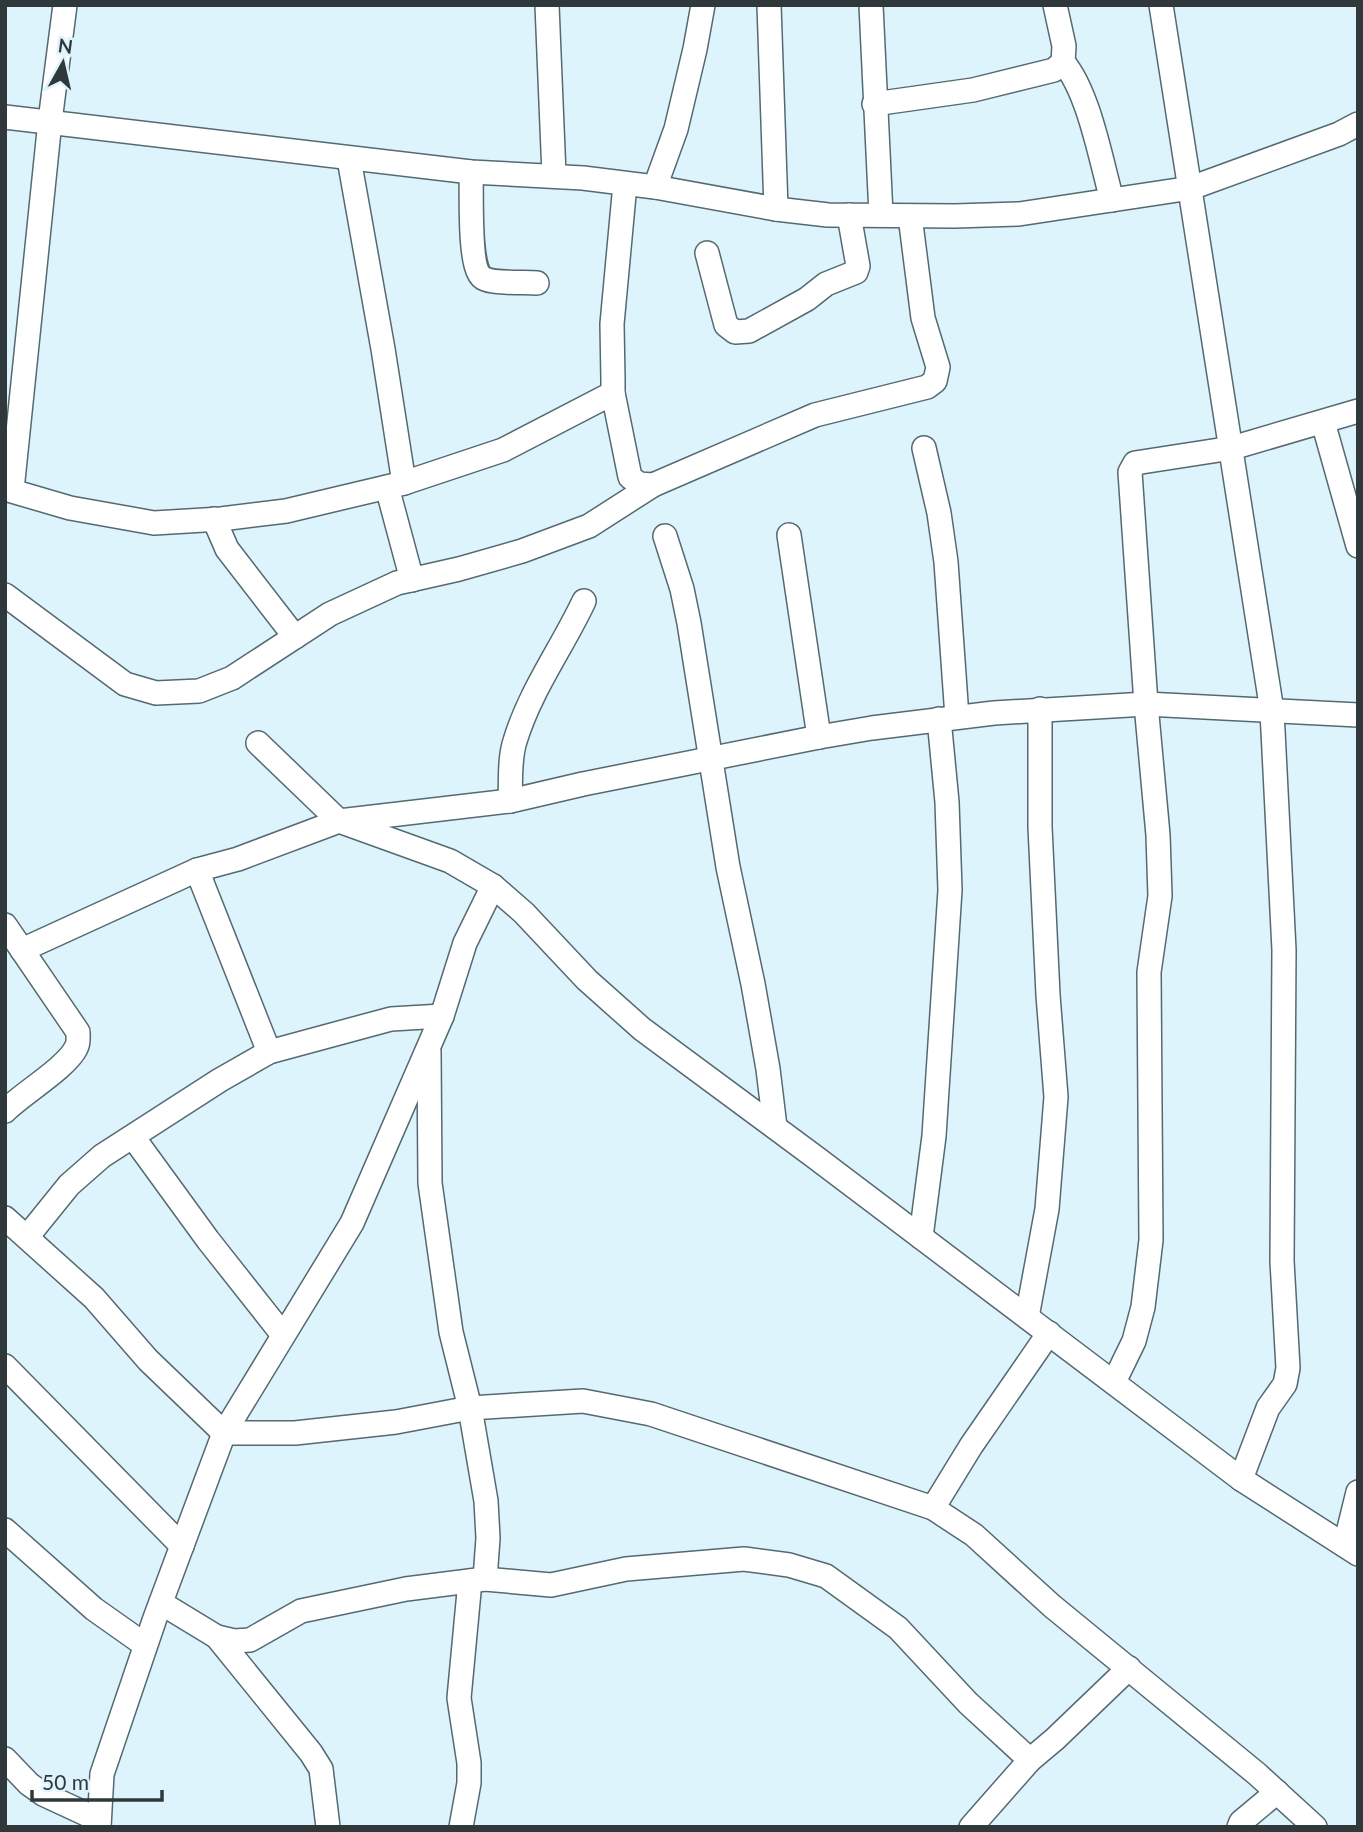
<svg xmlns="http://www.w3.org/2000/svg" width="1363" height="1832" font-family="Lato,sans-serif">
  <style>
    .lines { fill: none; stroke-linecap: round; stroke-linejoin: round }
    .minor-casing { stroke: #556970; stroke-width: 26 }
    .minor { stroke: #fff; stroke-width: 23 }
  </style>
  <rect width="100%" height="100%" fill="#ddf4fc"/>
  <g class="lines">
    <g class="minor-casing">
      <g id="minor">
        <polyline points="547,5 554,175"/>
        <polyline points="769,5 776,209"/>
        <polyline points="871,5 881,215"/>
        <polyline points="1161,5 1272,711 1284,950 1282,1261 1288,1368 1285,1384 1268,1408 1241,1479"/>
        <path d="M 1063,62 C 1089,92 1101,161 1112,200"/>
        <polyline points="874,104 973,90 1054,70 1063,62 1064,46 1055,5"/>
        <polyline points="5,117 471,172 583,178 655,187 776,209 828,215 955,216 1019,214 1191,188 1339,134 1358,124"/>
        <polyline points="349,159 383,349 404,483"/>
        <path d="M 471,172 C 472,192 468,269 483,278 C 493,284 525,282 537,283"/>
        <polyline points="625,184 612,324 613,380 613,393 630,477 639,484 653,485 815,415 927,387 935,381 938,367 923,318 910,216"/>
        <polyline points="655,187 676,129 695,49 703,5"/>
        <polyline points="707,253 726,325 735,332 749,331 807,299 826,284 856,272 858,266 849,215"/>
        <polyline points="1323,422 1358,546"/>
        <polyline points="924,448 939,513 946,562 957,717"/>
        <polyline points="387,487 412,580"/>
        <polyline points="5,489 70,508 154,523 221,519 286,511 404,483 503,450 613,393"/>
        <polyline points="12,490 50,121 65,5"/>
        <polyline points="214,519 227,549 295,637"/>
        <polyline points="789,535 819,737"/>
        <polyline points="665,536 682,589 689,623 728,867 753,984 768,1069 775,1127"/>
        <polyline points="5,595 125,684 156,693 199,691 232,678 330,614 397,583 459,569 522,551 589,526 653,485"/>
        <polyline points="258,743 339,821 450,861 493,886 524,913 587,980 642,1029 815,1157 1241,1479 1358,1554"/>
        <path d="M 510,801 C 511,782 509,759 515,741 C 530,691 562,648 584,601"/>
        <polyline points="197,870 269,1052"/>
        <path d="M 5,925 L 78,1032 C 78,1038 79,1043 76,1048 C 66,1068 23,1093 5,1111"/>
        <polyline points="22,950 197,870 238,859 339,821 510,801 583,784 819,737 872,728 994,713 1146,704 1358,715"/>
        <polyline points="429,1052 430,1183 451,1332 470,1408 486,1501 488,1538 485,1579"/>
        <polyline points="133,1137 208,1240 283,1335"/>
        <polyline points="5,1218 94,1298 148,1360 224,1433 295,1433 396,1422 470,1408 583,1401 651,1414 933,1508 974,1535 1052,1606 1257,1774 1315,1827"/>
        <polyline points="27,1237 69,1185 102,1156 220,1080 269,1052 391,1019 442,1016"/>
        <polyline points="921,1237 934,1136 950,890 947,802 939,719"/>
        <polyline points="1027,1317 1047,1209 1056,1097 1048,995 1040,827 1040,709"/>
        <polyline points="5,1366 182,1546"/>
        <polyline points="1114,1382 1134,1341 1143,1307 1151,1240 1149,972 1160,896 1158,835 1146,704 1130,472 1135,463 1232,448 1358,411"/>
        <polyline points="933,1508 971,1446 1049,1333"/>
        <polyline points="5,1530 94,1609 145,1645"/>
        <polyline points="1345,1545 1358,1492"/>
        <polyline points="161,1603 217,1637 234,1641 250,1640 301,1611 406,1589 485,1579 551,1585 626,1569 744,1559 789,1565 826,1576 898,1628 968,1703 1030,1760"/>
        <polyline points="217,1637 311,1753 321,1769 328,1827"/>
        <polyline points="5,1759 29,1784 43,1794 99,1820"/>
        <polyline points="99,1827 102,1774 155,1618 224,1433 352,1223 442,1016 465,943 493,886"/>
        <polyline points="461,1827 469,1783 469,1763 459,1698 470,1581"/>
        <polyline points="971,1827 1030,1760 1055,1739 1129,1668"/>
        <polyline points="1239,1827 1241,1822 1277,1792"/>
      </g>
    </g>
    <use href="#minor" class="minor"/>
  </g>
  <rect width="1363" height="1832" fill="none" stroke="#2f383b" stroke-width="14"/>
  <g transform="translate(63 63) rotate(8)" stroke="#ddf4fc" stroke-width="5" paint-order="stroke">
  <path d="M0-5L12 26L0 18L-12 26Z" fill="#2f383b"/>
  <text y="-10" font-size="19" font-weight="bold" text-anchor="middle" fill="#2f383b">N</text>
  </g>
  <path d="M32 1790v10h130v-10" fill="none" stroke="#2f383b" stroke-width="3.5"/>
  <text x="42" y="1790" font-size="21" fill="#2f383b" stroke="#ddf4fc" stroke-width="5" paint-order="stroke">50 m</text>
</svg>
